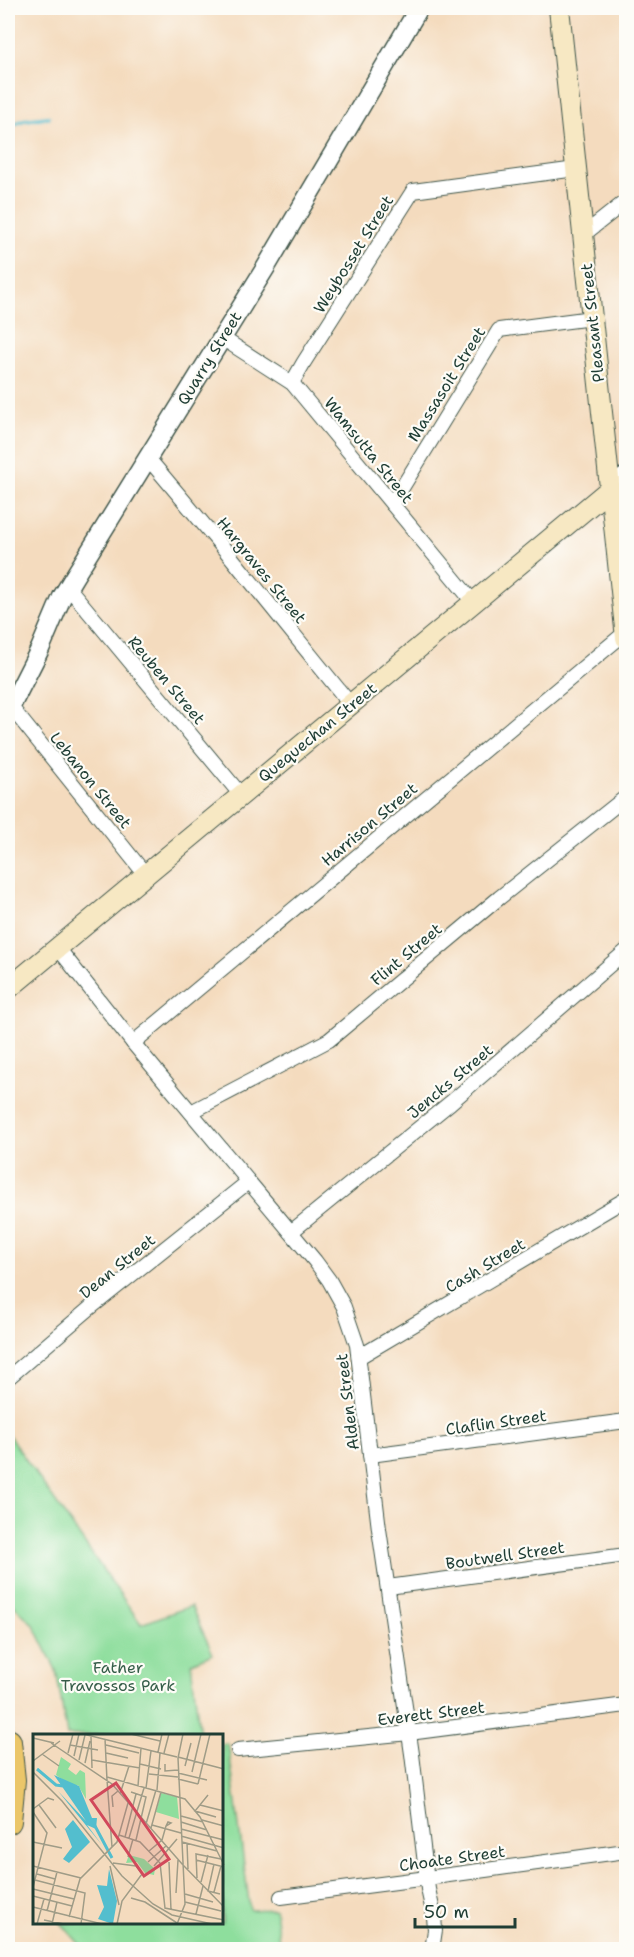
<svg xmlns="http://www.w3.org/2000/svg" width="634" height="1957" font-family="'Shantell Sans',sans-serif">
  <style>
    .green { fill: #8ede9d; stroke: #568e68; stroke-width: 1.5 }
    .lines { fill: none; stroke-linecap: round; stroke-linejoin: round }
    .stream { stroke: #53bece; stroke-width: 4 }
    .minor-casing { stroke: #3f5549; stroke-width: 16 }
    .tertiary-casing { stroke: #3f5549; stroke-width: 21 }
    .secondary-casing { stroke: #3f5549; stroke-width: 22 }
    .motorway-casing { stroke: #3f5549; stroke-width: 28 }
    .minor { stroke: #fff; stroke-width: 14 }
    .tertiary { stroke: #fff; stroke-width: 18 }
    .secondary { stroke: #f7e8c3; stroke-width: 20 }
    .motorway { stroke: #ebc669; stroke-width: 26 }
    .labels { text-anchor: middle; stroke-width: 4.5; stroke-linejoin: round; paint-order: stroke }
    .street-label { font-size: 16px; fill: #1f3d34; stroke: #fdfcf7 }
    .park-label { font-size: 16px; fill: #355d49; stroke: #fdfcf7 }
    .inset-river { fill: none; stroke: #53bece; stroke-width: 3 }
    .inset-road { fill: none; stroke: #9f9c87; stroke-width: 1.5 }
    .view { fill: #d1495b; fill-opacity: 0.15; stroke: #d1495b; stroke-width: 3 }
    .inset-edge { fill: none; stroke: #1f3d34; stroke-width: 3 }
  </style>
  <rect width="100%" height="100%" fill="#fdfcf7"/>
  <filter id="ink" filterUnits="userSpaceOnUse"><feTurbulence type="fractalNoise" baseFrequency=".0167" numOctaves="2"/><feDisplacementMap in="SourceGraphic" scale="12" xChannelSelector="R" yChannelSelector="G"/><feConvolveMatrix kernelMatrix="1 2 1 2 8 2 1 2 1" color-interpolation-filters="sRGB"/></filter>
  <filter id="wash" filterUnits="userSpaceOnUse"><feTurbulence type="fractalNoise" baseFrequency=".008" numOctaves="4" result="noise"/><feDisplacementMap in="SourceGraphic" scale="24" xChannelSelector="R" yChannelSelector="G"/><feGaussianBlur stdDeviation="1.35" result="paint"/><feColorMatrix in="noise" values="0 0 0 0 0 0 0 0 0 0 0 0 0 0 0 0 0 1.4 0 .05"/><feComposite in="paint" operator="in"/></filter>
  <g filter="url(#wash)">
    <rect width="100%" height="100%" fill="#f4dbbe"/>
    <g class="green">
      <polygon points="8,1434 141,1624 191,1606 213,1654 191,1663 200,1735 67,1735 56,1670 34,1625 8,1600"/>
      <polygon points="228,1743 250,1910 275,1909 280,1949 84,1949 61,1923 222,1922 222,1744"/>
    </g>
    <g class="lines">
      <polyline class="stream" points="8,127 24,120 49,117"/>
    </g>
  </g>
  <g filter="url(#ink)">
    <g class="lines">
      <g class="minor-casing">
        <g id="minor">
          <polyline points="583,235 626,201"/>
          <polyline points="222,338 292,383 474,603"/>
          <polyline points="292,383 304,362 413,191 576,169"/>
          <polyline points="147,457 231,557 351,705"/>
          <polyline points="392,504 499,330 592,318"/>
          <polyline points="68,587 241,795"/>
          <polyline points="11,707 145,874"/>
          <polyline points="58,948 133,1043 315,1261 329,1280 344,1307 357,1345 379,1529 412,1754 428,1889 434,1916 435,1930 432,1950"/>
          <polyline points="133,1043 626,632"/>
          <polyline points="191,1112 329,1040 499,898 626,797"/>
          <polyline points="291,1232 450,1103 626,951"/>
          <polyline points="359,1357 626,1199"/>
          <polyline points="8,1378 90,1308 248,1182"/>
          <polyline points="370,1455 626,1421"/>
          <polyline points="388,1587 626,1555"/>
          <polyline points="238,1750 409,1733 626,1705"/>
          <polyline points="281,1897 427,1878 626,1851"/>
        </g>
      </g>
      <g class="tertiary-casing">
        <g id="tertiary">
          <polyline points="610,489 626,476"/>
          <polyline points="8,712 40,649 62,597 74,577 266,267 419,8"/>
        </g>
      </g>
      <g class="secondary-casing">
        <g id="secondary">
          <polyline points="559,8 626,638"/>
          <polyline points="8,989 610,489"/>
        </g>
      </g>
      <g class="motorway-casing">
        <polyline id="motorway" points="8,1742 12,1780 8,1821"/>
      </g>
      <use href="#minor" class="minor"/>
      <use href="#tertiary" class="tertiary"/>
      <use href="#secondary" class="secondary"/>
      <use href="#motorway" class="motorway"/>
    </g>
  </g>
  <g class="labels">
    <g class="street-label">
      <text transform="translate(353 254) rotate(-58)" y="6">Weybosset Street</text>
      <text transform="translate(592 323) rotate(-96)" y="6">Pleasant Street</text>
      <text transform="translate(209 358) rotate(-58)" y="6">Quarry Street</text>
      <text transform="translate(446 384) rotate(-58)" y="6">Massasoit Street</text>
      <text transform="translate(369 450) rotate(51)" y="6">Wamsutta Street</text>
      <text transform="translate(262 570) rotate(51)" y="6">Hargraves Street</text>
      <text transform="translate(167 680) rotate(50)" y="6">Reuben Street</text>
      <text transform="translate(317 732) rotate(-39)" y="6">Quequechan Street</text>
      <text transform="translate(91 780) rotate(51)" y="6">Lebanon Street</text>
      <text transform="translate(369 824) rotate(-40)" y="6">Harrison Street</text>
      <text transform="translate(406 954) rotate(-40)" y="6">Flint Street</text>
      <text transform="translate(450 1081) rotate(-40)" y="6">Jencks Street</text>
      <text transform="translate(485 1265) rotate(-31)" y="6">Cash Street</text>
      <text transform="translate(117 1266) rotate(-39)" y="6">Dean Street</text>
      <text transform="translate(347 1402) rotate(-97)" y="6">Alden Street</text>
      <text transform="translate(496 1422) rotate(-8)" y="6">Claflin Street</text>
      <text transform="translate(505 1555) rotate(-8)" y="6">Boutwell Street</text>
      <text transform="translate(431 1713) rotate(-7)" y="6">Everett Street</text>
      <text transform="translate(452 1858) rotate(-8)" y="6">Choate Street</text>
    </g>
    <g class="park-label">
      <text x="118" y="1673">Father<tspan x="118" dy="18">Travossos Park</tspan></text>
    </g>
  </g>
  <g transform="translate(33 1734)">
    <rect width="190" height="190" fill="#f4dbbe"/>
    <path d="M 28,23 L 38,30 L 35,35 L 43,41 L 47,36 L 52,39 L 53,65 L 45,51 L 39,52 L 23,41 ZM 128,59 L 144,63 L 146,85 L 123,78 ZM 96,121 L 111,125 L 122,135 L 121,141 L 112,139 L 104,128 L 93,129 Z" fill="#8ede9d"/>
    <path d="M 21,41 L 46,52 L 59,84 L 64,84 L 63,95 L 54,91 L 69,111 L 25,57 L 53,87 ZM 40,86 L 57,108 L 36,129 L 30,125 L 39,113 L 32,95 ZM 76,135 L 84,167 L 80,190 L 65,185 L 71,173 L 64,151 L 74,152 Z" fill="#53bece"/>
    <path class="inset-river" d="M 4,35 L 23,51 L 30,52M 61,90 L 79,124"/>
    <path class="inset-road" d="M 50,0 L 144,23M 98,0 L 127,7M 58,3 L 59,34M 0,4 L 21,9M 72,5 L 74,46M 18,9 L 79,50 L 150,131M 37,11 L 65,16M 73,11 L 106,19M 125,18 L 129,0M 35,19 L 40,0M 73,19 L 95,24M 131,19 L 136,0M 9,20 L 26,32M 41,22 L 46,0M 145,23 L 191,35M 46,26 L 52,1M 59,26 L 107,34M 0,27 L 27,7M 52,29 L 57,7M 107,30 L 128,35M 132,30 L 132,37 L 145,36M 152,32 L 158,9M 0,38 L 29,67 L 89,142 L 120,170 L 139,181 L 179,190M 159,38 L 168,0M 145,39 L 174,46M 116,40 L 145,43M 74,43 L 152,65 L 167,83 L 191,131M 145,45 L 165,50M 74,46 L 79,113M 165,50 L 177,0M 105,52 L 108,14M 113,54 L 118,17M 124,56 L 127,19M 98,58 L 113,63 L 103,106M 87,60 L 96,32M 175,61 L 162,77 L 183,83M 6,71 L 23,94M 167,71 L 191,77M 80,73 L 79,62 L 85,57M 0,75 L 15,64 L 21,66M 0,78 L 14,99 L 0,153M 148,82 L 170,88M 169,86 L 191,92M 148,88 L 174,96M 113,90 L 123,56M 119,91 L 148,99M 118,94 L 128,58M 148,95 L 191,106M 86,101 L 107,108 L 127,129 L 132,174 L 191,186M 148,102 L 191,114M 92,103 L 103,60M 96,104 L 111,54M 0,108 L 29,114M 149,108 L 184,117M 154,109 L 155,135M 116,117 L 129,106 L 133,92 L 138,89 L 135,88 L 133,92M 95,123 L 100,105M 163,126 L 191,133M 115,128 L 133,112M 136,128 L 138,176M 80,129 L 103,132 L 109,140 L 89,167 L 84,190M 181,130 L 175,157 L 187,160M 150,131 L 191,173M 0,132 L 48,144M 77,132 L 86,171M 121,132 L 144,105M 4,140 L 22,145M 164,144 L 163,120 L 188,125M 2,146 L 52,159 L 48,190M 168,148 L 175,121M 0,155 L 41,165M 181,158 L 188,132M 143,159 L 145,126M 152,160 L 180,168M 0,162 L 39,172M 98,164 L 112,168 L 144,189M 152,168 L 188,177M 0,173 L 69,190M 14,177 L 24,138M 163,180 L 170,152M 36,183 L 47,145 L 84,108 L 95,69M 11,186 L 31,190M 4,190 L 11,165M 19,190 L 24,168M 144,190 L 152,170 L 145,24 L 150,0"/>
    <path class="view" d="M 83,49 L 136,125 L 111,142 L 58,66 Z"/>
    <rect width="190" height="190" class="inset-edge"/>
  </g>
  <rect width="634" height="1957" fill="none" stroke="#fdfcf7" stroke-width="30"/>
  <path d="M415 1918v9h100v-9" fill="none" stroke="#1f3d34" stroke-width="3"/>
  <text x="424" y="1918" font-size="18" fill="#1f3d34" stroke="#fdfcf7" stroke-width="4.5" paint-order="stroke">50 m</text>
</svg>
